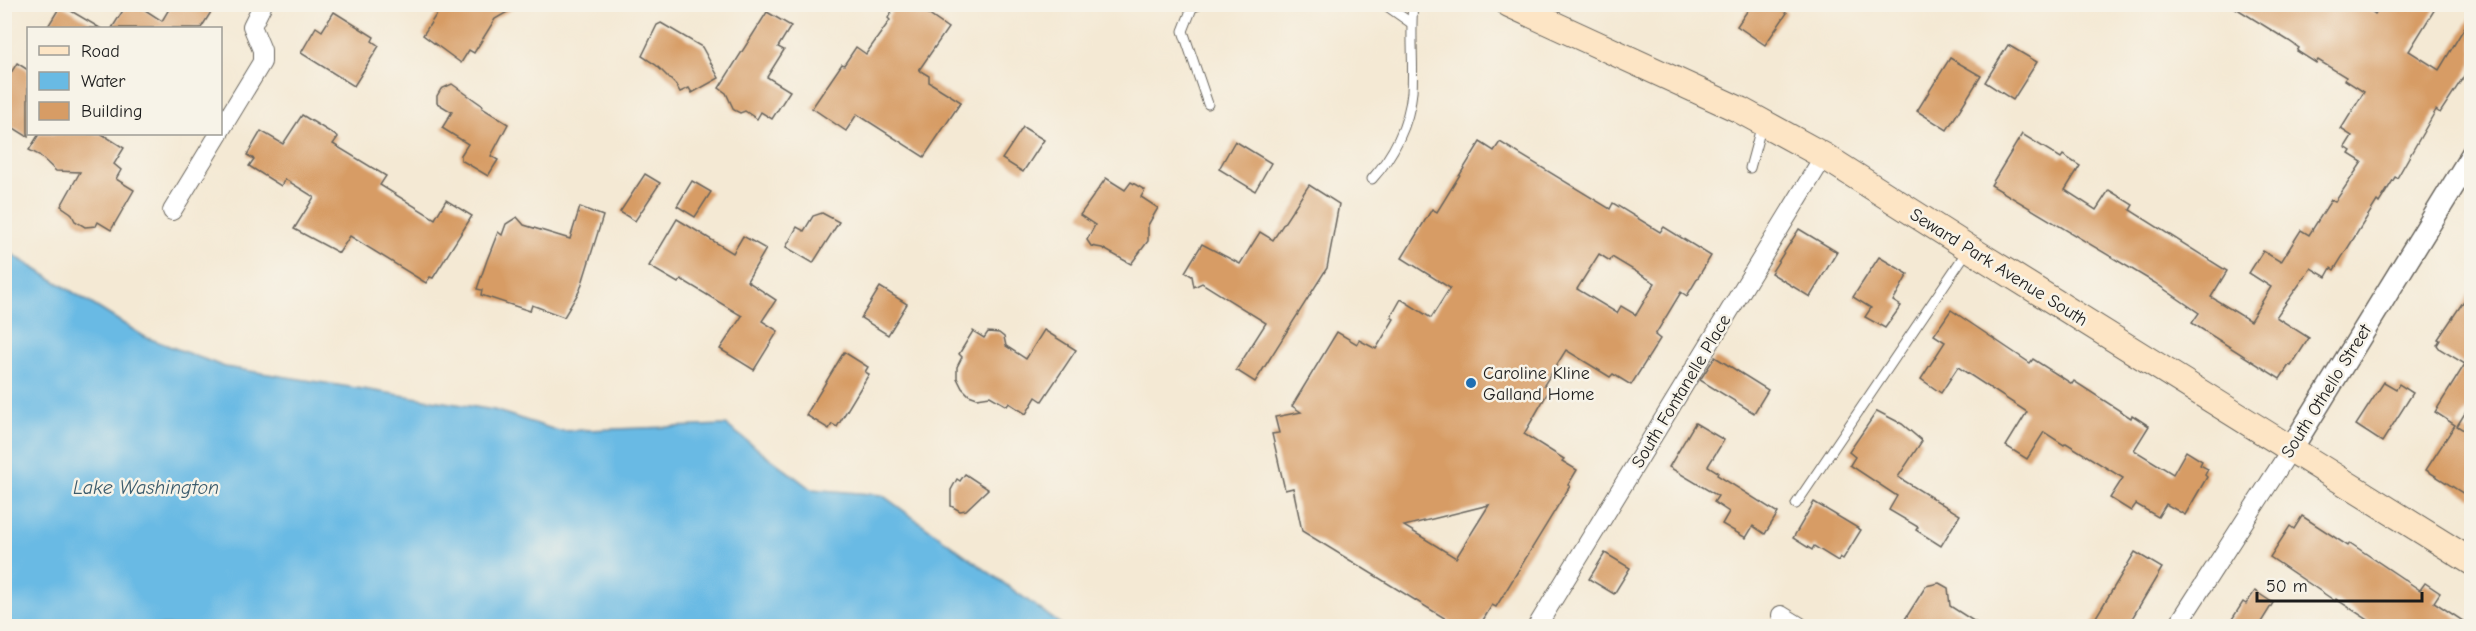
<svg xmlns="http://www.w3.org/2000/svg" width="2476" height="631" font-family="'Comic Neue',sans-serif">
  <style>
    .water { fill: #69bae4; stroke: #426b80; stroke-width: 1.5 }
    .building { fill: #d79c65; fill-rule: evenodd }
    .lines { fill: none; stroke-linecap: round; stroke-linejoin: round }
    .service-casing { stroke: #68645c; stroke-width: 11 }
    .minor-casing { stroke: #68645c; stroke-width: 20 }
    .tertiary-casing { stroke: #68645c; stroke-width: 25 }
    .secondary-casing { stroke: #68645c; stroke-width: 28 }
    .service { stroke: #fff; stroke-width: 9 }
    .minor { stroke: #fff; stroke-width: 18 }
    .tertiary { stroke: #fff; stroke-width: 22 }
    .secondary { stroke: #fde5c5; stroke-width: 26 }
    .poi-dot { fill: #1f6fb2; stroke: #f7f3e8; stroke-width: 2 }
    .labels { text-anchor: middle; stroke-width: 5; stroke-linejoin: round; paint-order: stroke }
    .street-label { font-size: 18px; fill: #1c1c1c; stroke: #f7f3e8 }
    .poi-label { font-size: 18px; fill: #1c1c1c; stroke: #f7f3e8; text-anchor: start }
    .water-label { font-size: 20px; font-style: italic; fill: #3b5b6c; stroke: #f7f3e8 }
  </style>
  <rect width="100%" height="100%" fill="#f7f3e8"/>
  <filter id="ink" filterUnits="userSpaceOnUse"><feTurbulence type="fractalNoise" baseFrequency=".0167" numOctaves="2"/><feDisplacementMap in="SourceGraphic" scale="12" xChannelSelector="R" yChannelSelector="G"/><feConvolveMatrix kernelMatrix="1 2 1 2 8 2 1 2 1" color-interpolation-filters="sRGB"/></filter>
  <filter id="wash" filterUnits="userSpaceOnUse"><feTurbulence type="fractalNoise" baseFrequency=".008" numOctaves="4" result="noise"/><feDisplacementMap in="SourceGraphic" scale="24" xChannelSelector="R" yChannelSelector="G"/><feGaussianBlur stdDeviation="1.35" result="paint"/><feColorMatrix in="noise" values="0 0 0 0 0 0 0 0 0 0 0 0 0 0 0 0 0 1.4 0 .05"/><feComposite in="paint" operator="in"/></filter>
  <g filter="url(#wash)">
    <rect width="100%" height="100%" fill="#f4e9d4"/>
    <polygon class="water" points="5,250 145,337 225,367 494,410 559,431 726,425 811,489 882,495 1063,626 5,626"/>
    <g id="blocks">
      <g class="building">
        <polygon points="127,4 136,4 162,21 172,4 216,4 201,28 112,28"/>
        <polygon points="443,4 521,4 495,19 474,53 469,50 461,63 423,35"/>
        <polygon points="896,4 930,4 925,12 948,28 919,70 929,76 929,82 961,102 924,157 857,114 846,131 812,108 842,64 844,65 856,47 866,54 890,20 888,18"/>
        <polygon points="1752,4 1775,4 1787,13 1765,45 1737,26"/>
        <polygon points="2229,4 2360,4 2375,14 2381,4 2438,4 2409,51 2439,70 2472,15 2472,64 2440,113 2436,110 2397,178 2395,177 2379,203 2377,201 2334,270 2331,268 2326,277 2311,268 2276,317 2309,338 2291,366 2289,365 2280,379 2192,323 2199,313 2155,283 1991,185 2022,134 2061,158 2063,155 2080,166 2065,190 2096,210 2109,190 2133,205 2130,210 2227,271 2211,297 2250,321 2271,287 2249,273 2263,251 2281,262 2301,230 2309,235 2331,200 2335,202 2362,162 2349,154 2351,151 2345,147 2352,136 2341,129 2364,92 2345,80 2346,77 2318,60 2316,63 2297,51 2299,48 2289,41"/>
        <polygon points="61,5 100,28 47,28"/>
        <polygon points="334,12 374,37 372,41 379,46 354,86 301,53 316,27 322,31"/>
        <polygon points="767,12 791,26 778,47 784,50 767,77 790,91 772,119 761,112 757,119 745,111 740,113 734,110 726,93 719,88"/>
        <polygon points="661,23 702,47 719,78 692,93 689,88 680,92 676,85 656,65 642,56 657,25"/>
        <polygon points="2008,45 2037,62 2013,100 1985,82"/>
        <polygon points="1950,58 1981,76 1947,130 1917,111"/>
        <polygon points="17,63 28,70 28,137 4,122 4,84"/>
        <polygon points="452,84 483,106 482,108 508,124 491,156 498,160 488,176 461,160 461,155 468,144 442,128 452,112 437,103 437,96 441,89"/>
        <polygon points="302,115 338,137 333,144 386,176 380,185 435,219 446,200 472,216 433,278 430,277 426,283 350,236 339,253 294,229 314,197 285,179 281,186 249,166 254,159 247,155 261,131 283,144"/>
        <polygon points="1023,127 1044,140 1023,172 1002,159"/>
        <polygon points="39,134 102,134 124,148 114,164 121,170 116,179 134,190 111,230 98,222 96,226 85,227 75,221 71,213 61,206 80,172 56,171 39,155 29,150"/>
        <polygon points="1235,141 1271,163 1255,191 1219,169"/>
        <path d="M 1480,142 L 1494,151 L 1500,142 L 1610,209 L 1613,203 L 1660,232 L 1664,227 L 1711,256 L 1687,296 L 1681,292 L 1655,335 L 1660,339 L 1631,385 L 1613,374 L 1610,377 L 1566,350 L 1544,385 L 1550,389 L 1524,434 L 1564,459 L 1562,461 L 1577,470 L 1568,485 L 1570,486 L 1496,607 L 1492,605 L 1479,627 L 1459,627 L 1302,531 L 1293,488 L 1285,490 L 1272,434 L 1279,433 L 1275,417 L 1301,412 L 1292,406 L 1337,332 L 1357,344 L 1359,340 L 1376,349 L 1394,319 L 1391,317 L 1401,299 L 1431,318 L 1450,288 L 1402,258 L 1432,209 L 1437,212 ZM 1599,254 L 1610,261 L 1612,257 L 1655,283 L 1636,315 L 1621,306 L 1617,313 L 1577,289 ZM 1489,505 L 1456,558 L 1404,526 Z"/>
        <polygon points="645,174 660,183 635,221 620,212"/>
        <polygon points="1106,178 1125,190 1131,182 1145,190 1141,197 1158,208 1148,225 1148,241 1131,264 1102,248 1091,246 1087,240 1095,225 1080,215"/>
        <polygon points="692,181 711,192 695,217 677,206"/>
        <polygon points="1309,185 1339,204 1327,268 1255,382 1236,370 1266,323 1202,283 1194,287 1192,276 1185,272 1202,244 1240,264 1260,232 1273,240"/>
        <polygon points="580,207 603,216 580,290 564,317 532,305 530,311 481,295 482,290 477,289 487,260 498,232 502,235 506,224 517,217 524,225 570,239"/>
        <polygon points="822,213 839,222 813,263 786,247 797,227 804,231 813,216"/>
        <polygon points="677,219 733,253 743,236 766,249 747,281 776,300 762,321 778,331 754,370 720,349 742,316 681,279 678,283 649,266"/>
        <polygon points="1799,229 1837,252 1810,297 1771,273"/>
        <polygon points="1879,257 1908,274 1893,301 1901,306 1885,328 1865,317 1871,308 1853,297"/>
        <polygon points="880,287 907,304 888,335 861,318"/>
        <polygon points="2472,289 2472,402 2457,426 2472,435 2472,499 2426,470 2455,425 2435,412 2465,364 2440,349 2437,345 2440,340 2438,339"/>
        <polygon points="1951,310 2030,363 2033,359 2072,384 2074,381 2131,418 2132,415 2149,426 2134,450 2173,474 2186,451 2202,461 2200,465 2208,469 2205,475 2207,477 2185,515 2166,504 2158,517 2136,504 2131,511 2110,498 2123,478 2066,443 2064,445 2044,432 2027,459 2006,446 2027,412 1958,367 1941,393 1921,379 1945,342 1934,335"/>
        <polygon points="1044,330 1076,350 1042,401 1036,397 1026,414 1009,403 1007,406 990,396 977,398 969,395 962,388 957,378 957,367 962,357 959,354 973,331 984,338 988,332 999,333 1004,337 1006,346 1026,359"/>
        <polygon points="844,352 868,367 865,372 869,374 837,427 832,424 829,429 806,415"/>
        <polygon points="1715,357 1768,390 1754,413 1700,380"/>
        <polygon points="2384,382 2396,389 2399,384 2413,393 2382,442 2356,425"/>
        <polygon points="1877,411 1902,424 1922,441 1898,477 1960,515 1941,546 1916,530 1918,527 1889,510 1897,496 1850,465 1855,457 1849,452"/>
        <polygon points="1695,423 1724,440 1708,466 1718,472 1717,475 1778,513 1765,534 1753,526 1746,538 1722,524 1729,512 1714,502 1718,496 1669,467"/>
        <polygon points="965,474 988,489 966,510 960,511 951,506 951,490 957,479 960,481"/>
        <polygon points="1814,502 1861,530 1843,559 1840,557 1838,561 1814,546 1812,550 1793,538"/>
        <polygon points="2302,516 2348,546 2350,543 2420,590 2425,583 2440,593 2434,602 2472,627 2379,627 2336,599 2335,601 2270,557 2290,526 2294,529"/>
        <polygon points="2135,552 2162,568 2127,627 2090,627"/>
        <polygon points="1605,553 1630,568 1614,594 1589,579"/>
        <polygon points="1939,583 1948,588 1950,606 1983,627 1900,627 1926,586"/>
        <polygon points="2255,591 2273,603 2258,627 2227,627 2243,602 2246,604"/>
      </g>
    </g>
  </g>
  <g filter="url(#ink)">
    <use href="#blocks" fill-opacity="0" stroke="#68645c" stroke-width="1.5"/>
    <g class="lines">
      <g class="service-casing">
        <g id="service">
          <polyline points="1201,4 1192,8 1183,31 1208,104"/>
          <polyline points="1247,4 1248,4"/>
          <polyline points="1384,4 1411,23"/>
          <polyline points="1750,168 1762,124"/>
          <path d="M 1372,179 C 1393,156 1409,125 1412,92 C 1414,63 1410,34 1413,4"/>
          <polyline points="1796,504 1968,250"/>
        </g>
      </g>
      <g class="minor-casing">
        <g id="minor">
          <polyline points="220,131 262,62 262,50 252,26 263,4"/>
          <polyline points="172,211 219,134"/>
          <polyline points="1781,615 1799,626"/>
          <polyline points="1537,626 1824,156"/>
          <polyline points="2177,626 2291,449"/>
        </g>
      </g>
      <g class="tertiary-casing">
        <polyline id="tertiary" points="2291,449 2472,155"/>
      </g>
      <g class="secondary-casing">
        <polyline id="secondary" points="1509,4 1740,110 1824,156 1978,254 2472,562"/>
      </g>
      <use href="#service" class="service"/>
      <use href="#minor" class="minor"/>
      <use href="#tertiary" class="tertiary"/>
      <use href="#secondary" class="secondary"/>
    </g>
  </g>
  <circle class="poi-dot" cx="1471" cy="383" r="6"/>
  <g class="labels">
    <g class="street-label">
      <text transform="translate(1999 267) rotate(32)" y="6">Seward Park Avenue South</text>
      <text transform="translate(1681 391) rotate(-59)" y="6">South Fontanelle Place</text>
      <text transform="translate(2326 391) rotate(-58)" y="6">South Othello Street</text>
    </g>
    <g class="poi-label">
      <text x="1483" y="379">Caroline Kline<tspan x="1483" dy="21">Galland Home</tspan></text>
    </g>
    <g class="water-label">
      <text x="146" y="494">Lake Washington</text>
    </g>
  </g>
  <rect width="2476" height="631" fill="none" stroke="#f7f3e8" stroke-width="24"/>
  <rect x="27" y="27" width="195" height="108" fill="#f7f3e8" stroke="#9f9d96" stroke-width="1.5"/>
  <rect x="39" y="46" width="30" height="9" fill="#fde5c5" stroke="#9f9d96" stroke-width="1.5"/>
  <text x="81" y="57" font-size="18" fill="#1c1c1c">Road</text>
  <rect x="39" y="72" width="30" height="18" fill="#69bae4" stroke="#9f9d96" stroke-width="1.5"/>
  <text x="81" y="87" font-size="18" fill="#1c1c1c">Water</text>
  <rect x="39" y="102" width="30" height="18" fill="#d79c65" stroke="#9f9d96" stroke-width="1.5"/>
  <text x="81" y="117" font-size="18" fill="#1c1c1c">Building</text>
  <path d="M2257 592v9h165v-9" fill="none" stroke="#1c1c1c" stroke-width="3"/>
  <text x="2266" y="592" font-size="18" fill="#1c1c1c" stroke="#f7f3e8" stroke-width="4.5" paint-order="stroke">50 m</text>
</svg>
